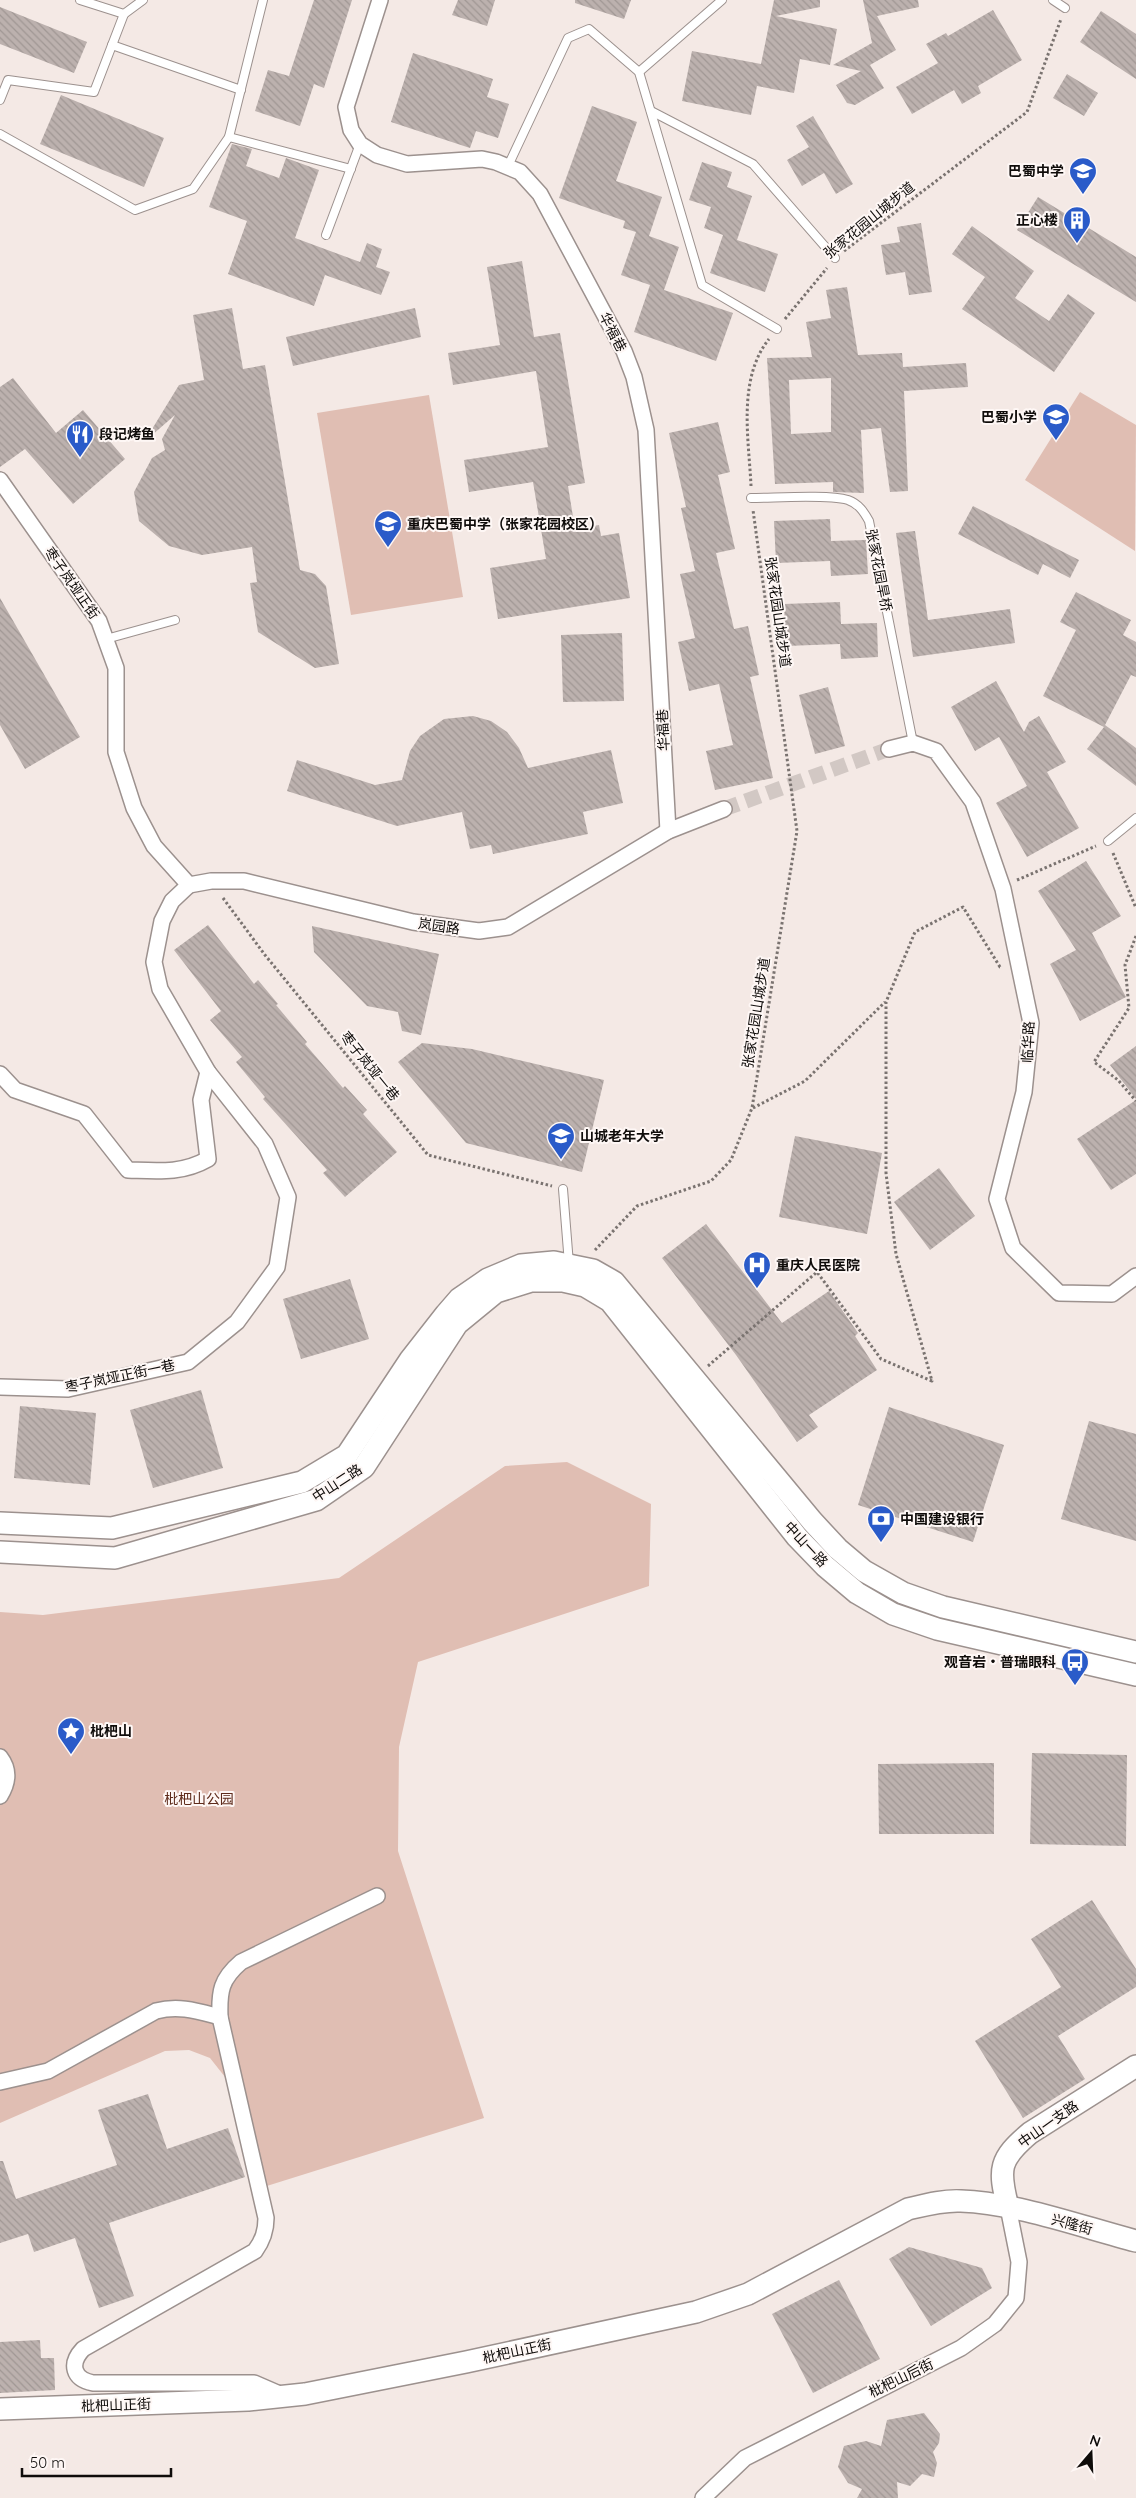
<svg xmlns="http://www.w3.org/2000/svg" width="1136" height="2498" font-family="Quicksand,'Noto Sans SC',sans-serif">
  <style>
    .park { fill: #e0beb3 }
    .building { fill: url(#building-back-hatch); fill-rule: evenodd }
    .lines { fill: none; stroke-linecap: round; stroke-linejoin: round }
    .street-tunnel { stroke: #d2c8c4; stroke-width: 15; stroke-dasharray: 15 8; stroke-linecap: butt }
    .lane-casing { stroke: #9c918e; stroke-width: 10 }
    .street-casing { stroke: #9c918e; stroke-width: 18 }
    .secondary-casing { stroke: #9c918e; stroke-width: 24 }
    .path { stroke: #7a7370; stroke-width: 3; stroke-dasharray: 2.5 2.5; stroke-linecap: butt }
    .lane { stroke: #fff; stroke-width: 8 }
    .street { stroke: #fff; stroke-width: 15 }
    .secondary { stroke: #fff; stroke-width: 21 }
    .labels { text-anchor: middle; stroke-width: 4; stroke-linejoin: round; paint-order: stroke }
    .poi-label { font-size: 14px; font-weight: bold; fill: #0f0c0a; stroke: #fef7f5; text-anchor: start }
    .street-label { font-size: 14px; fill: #0f0c0a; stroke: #fef7f5 }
    .park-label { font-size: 14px; fill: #5e2b1b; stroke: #fef7f5 }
  </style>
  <defs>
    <pattern id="building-back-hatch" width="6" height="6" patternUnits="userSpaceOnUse" patternTransform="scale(1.25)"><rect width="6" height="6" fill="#bcb1ae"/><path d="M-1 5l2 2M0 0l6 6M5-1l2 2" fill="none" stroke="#a09794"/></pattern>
  </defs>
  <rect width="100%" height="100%" fill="#f4e9e5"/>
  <g class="park">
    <polygon points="1080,392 1136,425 1135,551 1025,480"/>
    <polygon points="429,395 463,597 351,615 317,413"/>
    <polygon points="567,1462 651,1504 649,1586 418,1662 399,1747 398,1851 484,2118 254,2190 225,2077 210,2058 189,2050 165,2051 0,2123 0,1612 43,1615 339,1578 505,1466"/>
  </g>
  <g class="building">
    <polygon points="314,0 352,0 324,88 314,84 300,126 255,111 268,70 289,76"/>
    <polygon points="458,0 495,0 487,26 452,15"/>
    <polygon points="575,0 631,0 624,19 575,3"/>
    <polygon points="774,0 820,0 820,7 776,16 837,29 830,65 800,59 794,93 757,86 751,115 682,101 692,51 761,64"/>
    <polygon points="863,0 918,0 919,7 877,16 896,50 870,65 884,88 855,105 847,103 836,85 861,71 833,65 872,43"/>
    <polygon points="0,7 87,42 74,73 0,44"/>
    <polygon points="993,10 1022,60 978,86 981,93 962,104 954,90 912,114 896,87 938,63 926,44 946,33 948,36"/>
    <polygon points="1101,11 1136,34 1136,79 1080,42"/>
    <polygon points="413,53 493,79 487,97 509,104 498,138 476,131 470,148 391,122"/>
    <polygon points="1067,74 1098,93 1084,116 1053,98"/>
    <polygon points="61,95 164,138 144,187 40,144"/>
    <polygon points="592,106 637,122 616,181 662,197 649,236 679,247 664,290 733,313 716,361 634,332 650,285 621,275 636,232 623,228 625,221 559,198"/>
    <polygon points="813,116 853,184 836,194 824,173 802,186 787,160 809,147 796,126"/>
    <polygon points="232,144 252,149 246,166 279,178 286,158 319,170 295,238 360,262 367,243 382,249 376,267 390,272 381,295 325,275 314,306 228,274 247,221 209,207"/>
    <polygon points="702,162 732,172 727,187 752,196 737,240 778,254 765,292 710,273 723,235 704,228 711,207 689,200"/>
    <polygon points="1038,197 1136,257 1136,302 1017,230"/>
    <polygon points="921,223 932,292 909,295 905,272 886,275 881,245 900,242 897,227"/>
    <polygon points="972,226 1034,271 1015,298 1049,321 1068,294 1095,313 1054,372 962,309 985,277 952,254"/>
    <polygon points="522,261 534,337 560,333 585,483 568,486 575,529 599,525 601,536 619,533 630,598 498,619 490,568 546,559 533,482 469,492 464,460 548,447 536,371 453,385 448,353 500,345 487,267"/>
    <path d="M 847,287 L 858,355 L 902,353 L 903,367 L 966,363 L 968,387 L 904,391 L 908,491 L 890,492 L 881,428 L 861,430 L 864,493 L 833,492 L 833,482 L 775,484 L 767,358 L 812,357 L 806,322 L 831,318 L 826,290 ZM 831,378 L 831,432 L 791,434 L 789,380 Z"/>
    <polygon points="232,308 243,369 265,365 300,570 315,574 326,586 339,664 315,668 258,632 250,583 257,582 252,547 202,555 169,546 139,521 134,492 152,458 165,450 162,439 175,415 151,436 149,434 179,385 204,380 193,315"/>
    <polygon points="415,308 421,337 293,366 286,337"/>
    <polygon points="13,378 56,433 83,410 125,459 73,504 25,449 0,467 0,387"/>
    <polygon points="718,422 730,472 718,475 735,549 716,553 734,629 748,626 759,675 750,677 773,778 715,790 706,751 733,745 719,684 689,691 678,642 695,638 680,574 695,571 681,508 686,507 669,433"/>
    <polygon points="973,506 1079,560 1070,578 1043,564 1038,575 958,534"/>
    <polygon points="830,519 831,541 866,540 868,574 831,576 830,561 776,563 774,521"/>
    <polygon points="915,531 928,620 1010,609 1015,643 913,657 896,533"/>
    <polygon points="1076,592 1131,620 1123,635 1136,642 1136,677 1131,675 1105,725 1136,748 1136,786 1087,749 1104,727 1043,696 1076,630 1060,622"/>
    <polygon points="0,598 80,737 25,769 0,725"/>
    <polygon points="840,602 841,624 877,623 878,657 841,659 840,644 786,646 784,604"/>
    <polygon points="622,633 624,701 563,702 561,635"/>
    <polygon points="996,681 1024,732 1029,722 1039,716 1066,762 1047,772 1079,828 1027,857 996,803 1027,786 999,737 975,751 951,707"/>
    <polygon points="828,687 845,746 815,754 799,695"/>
    <polygon points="473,716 491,721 507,732 519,748 528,768 611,750 623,803 583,812 588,834 493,854 491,845 470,849 462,812 397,826 287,791 297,760 375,785 402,780 410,751 420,736 444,719"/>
    <polygon points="1086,861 1121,916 1092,933 1126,997 1080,1021 1050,964 1076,950 1038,891"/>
    <polygon points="208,925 254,984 258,980 278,1004 276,1005 307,1042 305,1044 343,1088 345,1086 367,1110 363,1114 397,1152 345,1197 323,1173 327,1170 263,1099 265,1097 236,1062 242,1057 210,1020 221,1011 174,950"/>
    <polygon points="312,926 439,954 421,1035 402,1031 398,1012 367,1006 314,952"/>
    <polygon points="422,1043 472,1049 604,1080 582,1172 466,1143 398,1062"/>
    <polygon points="1136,1046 1136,1099 1110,1065"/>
    <polygon points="1136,1100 1136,1174 1111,1190 1077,1139"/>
    <polygon points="795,1136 882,1153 867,1234 779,1217"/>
    <polygon points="939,1168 975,1216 930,1250 894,1202"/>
    <polygon points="706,1224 782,1323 829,1291 858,1333 855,1336 877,1370 809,1415 818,1427 797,1442 736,1355 662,1258"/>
    <polygon points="350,1279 369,1339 301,1359 283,1299"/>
    <polygon points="201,1390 223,1468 153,1488 130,1410"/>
    <polygon points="20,1406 96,1413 90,1485 14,1478"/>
    <polygon points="889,1407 1004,1445 973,1542 858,1505"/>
    <polygon points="1089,1421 1136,1434 1136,1541 1061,1519"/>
    <polygon points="1032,1753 1127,1755 1126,1846 1030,1844"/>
    <polygon points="994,1763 994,1834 879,1834 878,1764"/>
    <polygon points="1092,1900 1136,1969 1136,1987 1058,2036 1085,2079 1023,2118 975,2041 1061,1987 1031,1939"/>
    <polygon points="148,2094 167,2149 228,2128 245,2177 109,2223 134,2296 99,2308 75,2238 34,2252 28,2234 0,2243 0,2161 3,2161 16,2199 117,2165 98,2110"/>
    <polygon points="909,2247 982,2268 992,2288 931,2326 889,2259"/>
    <polygon points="839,2280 880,2359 813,2393 772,2314"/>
    <polygon points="40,2340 41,2358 54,2358 55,2390 0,2393 0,2342"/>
    <polygon points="924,2413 940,2434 939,2443 933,2452 937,2463 934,2477 922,2474 910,2486 897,2482 898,2498 857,2498 862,2489 848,2483 838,2467 844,2446 866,2441 881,2446 887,2420"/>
  </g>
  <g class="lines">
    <polyline class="street-tunnel" points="724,809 889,749"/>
    <g class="lane-casing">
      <g id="lane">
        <polyline points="80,0 124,14 143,0"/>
        <polyline points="1053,0 1065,8"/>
        <polyline points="112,45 241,90"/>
        <polyline points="639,72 722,0"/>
        <polyline points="0,100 8,80 94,92 124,14"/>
        <polyline points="651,111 753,164 835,258"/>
        <polyline points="0,134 135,210 193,189 229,137 263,0"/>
        <polyline points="229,137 351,169"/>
        <polyline points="508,166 568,38 589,29 639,72 702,285 777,329"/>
        <polyline points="326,235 360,144"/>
        <path d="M 751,498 C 775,498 828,494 848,500 C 859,504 864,512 869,521 L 913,743"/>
        <polyline points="106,639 175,620"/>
        <polyline points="1108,841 1136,818"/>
        <polyline points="563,1189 569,1264"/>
      </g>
    </g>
    <g class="street-casing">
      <g id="street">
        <polyline points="380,0 346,107 351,130 360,144 377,155 407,164 482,159 496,162 520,172 540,194 624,351 634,377 646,430 668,831"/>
        <polyline points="0,480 99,621 116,668 116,752 134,808 154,846 189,885"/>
        <polyline points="889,749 913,743 936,751 973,802 1003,889 1031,1023 1024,1092 997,1199 1013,1248 1059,1293 1112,1294 1136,1276"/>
        <polyline points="189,885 211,881 244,881 413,922 479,931 508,927 668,831 724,809"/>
        <path d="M 0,1074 L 15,1090 L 84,1114 L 128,1170 C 157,1171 182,1174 208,1159 L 201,1100 L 208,1072"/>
        <polyline points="0,1387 68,1389 188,1362 237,1322 277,1267 288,1197 265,1144 208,1072 160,989 154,962 162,921 172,901 189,885"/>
        <path d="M 0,1757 C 10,1770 8,1783 0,1796"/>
        <path d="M 0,2082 L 48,2071 L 156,2011 C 179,2005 197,2011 220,2017"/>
        <path d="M 284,2396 L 254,2383 L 93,2383 C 73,2379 69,2364 83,2349 L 255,2251 C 263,2240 266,2231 266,2218 L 220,2017 C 219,1991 221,1979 241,1962 L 377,1896"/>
        <polyline points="703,2498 745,2458 961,2348 995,2324 1016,2298 1019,2262 1008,2207"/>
      </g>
    </g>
    <g class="secondary-casing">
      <g id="secondary">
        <polyline points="0,1523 112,1528 302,1482 347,1455 410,1360 446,1314 459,1299 488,1279 521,1265 554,1262 593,1270 614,1282 812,1521 838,1549 864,1571 903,1593 943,1607 1136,1652"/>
        <polyline points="0,1552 115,1558 316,1500 364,1467 457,1324 496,1292 531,1281 563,1281 585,1286 610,1301 797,1537 825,1566 857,1593 893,1614 937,1629 1136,1675"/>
        <path d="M 1008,2207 C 998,2169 999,2159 1030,2133 L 1136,2066"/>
        <path d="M 0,2409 L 248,2400 L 305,2394 L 466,2362 L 696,2312 L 748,2294 L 908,2209 C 925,2205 943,2200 961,2201 C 1017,2203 1082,2227 1136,2241"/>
      </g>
    </g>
    <g class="path">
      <polyline points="844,251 1027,112 1061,19"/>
      <polyline points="785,319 827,268"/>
      <path d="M 751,486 C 749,440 737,379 769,339"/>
      <polyline points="1113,853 1136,908"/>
      <polyline points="1017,880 1096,846"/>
      <polyline points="223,898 265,955 428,1155 552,1186"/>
      <polyline points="1136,936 1125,965 1129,1008 1094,1062 1118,1080 1136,1101"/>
      <polyline points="753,1108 805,1081 885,1002"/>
      <polyline points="595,1250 637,1206 711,1181 731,1160 752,1108 797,831 753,510"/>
      <polyline points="708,1366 817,1272 881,1359 932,1381 896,1254 886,1173 886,1002 915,932 963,907 1000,967 1002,967"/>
    </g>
    <use href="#lane" class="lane"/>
    <use href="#street" class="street"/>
    <use href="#secondary" class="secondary"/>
  </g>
  <defs>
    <g id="school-pin" transform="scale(1.4375)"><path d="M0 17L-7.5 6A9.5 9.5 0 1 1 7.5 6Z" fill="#2a5bc9" stroke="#fef7f5"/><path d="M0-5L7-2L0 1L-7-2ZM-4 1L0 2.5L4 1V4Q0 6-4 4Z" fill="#fff"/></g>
    <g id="building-pin" transform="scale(1.4375)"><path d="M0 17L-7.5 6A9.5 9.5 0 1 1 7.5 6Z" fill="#2a5bc9" stroke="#fef7f5"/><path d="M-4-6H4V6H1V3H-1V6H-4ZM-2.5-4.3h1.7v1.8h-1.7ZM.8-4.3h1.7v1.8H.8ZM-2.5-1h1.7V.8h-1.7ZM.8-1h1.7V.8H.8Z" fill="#fff"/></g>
    <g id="restaurant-pin" transform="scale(1.4375)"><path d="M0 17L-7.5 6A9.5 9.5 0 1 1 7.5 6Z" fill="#2a5bc9" stroke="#fef7f5"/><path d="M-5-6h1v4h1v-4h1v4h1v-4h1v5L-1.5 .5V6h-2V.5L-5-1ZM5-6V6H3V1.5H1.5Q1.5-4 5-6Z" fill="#fff"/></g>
    <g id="university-pin" transform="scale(1.4375)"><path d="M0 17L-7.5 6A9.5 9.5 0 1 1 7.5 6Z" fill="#2a5bc9" stroke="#fef7f5"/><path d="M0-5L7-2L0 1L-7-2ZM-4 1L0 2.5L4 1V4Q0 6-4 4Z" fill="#fff"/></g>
    <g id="hospital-pin" transform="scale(1.4375)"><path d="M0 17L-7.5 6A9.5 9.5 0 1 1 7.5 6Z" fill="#2a5bc9" stroke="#fef7f5"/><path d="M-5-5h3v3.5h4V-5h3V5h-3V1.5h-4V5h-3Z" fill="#fff"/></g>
    <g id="bank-pin" transform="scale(1.4375)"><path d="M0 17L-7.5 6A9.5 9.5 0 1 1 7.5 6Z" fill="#2a5bc9" stroke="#fef7f5"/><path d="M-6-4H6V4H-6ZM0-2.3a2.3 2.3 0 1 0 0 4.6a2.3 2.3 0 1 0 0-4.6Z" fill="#fff"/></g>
    <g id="bus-pin" transform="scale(1.4375)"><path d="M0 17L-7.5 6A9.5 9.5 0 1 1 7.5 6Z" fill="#2a5bc9" stroke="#fef7f5"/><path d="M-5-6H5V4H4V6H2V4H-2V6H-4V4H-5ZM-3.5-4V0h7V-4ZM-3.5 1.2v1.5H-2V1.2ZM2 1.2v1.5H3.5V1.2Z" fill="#fff"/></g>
    <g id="sight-pin" transform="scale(1.4375)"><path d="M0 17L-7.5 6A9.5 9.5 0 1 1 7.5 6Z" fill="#2a5bc9" stroke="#fef7f5"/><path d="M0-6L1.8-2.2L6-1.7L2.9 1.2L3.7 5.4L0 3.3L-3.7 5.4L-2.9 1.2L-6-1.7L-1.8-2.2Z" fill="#fff"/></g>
  </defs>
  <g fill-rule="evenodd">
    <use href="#school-pin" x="1083" y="171"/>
    <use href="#building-pin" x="1077" y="220"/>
    <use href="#school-pin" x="1056" y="417"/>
    <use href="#restaurant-pin" x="80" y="434"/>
    <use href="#school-pin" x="388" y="524"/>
    <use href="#university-pin" x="561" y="1136"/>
    <use href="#hospital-pin" x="757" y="1265"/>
    <use href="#bank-pin" x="881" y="1519"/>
    <use href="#bus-pin" x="1075" y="1662"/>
    <use href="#sight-pin" x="71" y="1731"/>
  </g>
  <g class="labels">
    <g class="poi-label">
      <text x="1064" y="176" text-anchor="end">巴蜀中学</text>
      <text x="1058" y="225" text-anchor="end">正心楼</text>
      <text x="1037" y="422" text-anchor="end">巴蜀小学</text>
      <text x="99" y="439">段记烤鱼</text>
      <text x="407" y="529">重庆巴蜀中学（张家花园校区）</text>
      <text x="580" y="1141">山城老年大学</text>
      <text x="776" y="1270">重庆人民医院</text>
      <text x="900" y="1524">中国建设银行</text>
      <text x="1056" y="1667" text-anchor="end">观音岩‧普瑞眼科</text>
      <text x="90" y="1736">枇杷山</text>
    </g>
    <g class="street-label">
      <text transform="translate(869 220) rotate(-39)" y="5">张家花园山城步道</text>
      <text transform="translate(613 332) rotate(63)" y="5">华福巷</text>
      <text transform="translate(879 570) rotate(79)" y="5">张家花园旱桥</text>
      <text transform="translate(72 583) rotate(55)" y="5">枣子岚垭正街</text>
      <text transform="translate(778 612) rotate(82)" y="5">张家花园山城步道</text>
      <text transform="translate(663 730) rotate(-93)" y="5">华福巷</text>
      <text transform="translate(439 926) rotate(8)" y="5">岚园路</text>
      <text transform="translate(756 1013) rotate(-81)" y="5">张家花园山城步道</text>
      <text transform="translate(1028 1042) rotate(-87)" y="5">临华路</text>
      <text transform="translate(370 1066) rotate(51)" y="5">枣子岚垭一巷</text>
      <text transform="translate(120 1376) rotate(-12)" y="5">枣子岚垭正街一巷</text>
      <text transform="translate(337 1483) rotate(-33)" y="5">中山二路</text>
      <text transform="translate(806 1544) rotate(47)" y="5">中山一路</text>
      <text transform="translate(1048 2124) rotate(-35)" y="5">中山一支路</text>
      <text transform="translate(1072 2224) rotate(15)" y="5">兴隆街</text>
      <text transform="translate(517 2351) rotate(-12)" y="5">枇杷山正街</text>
      <text transform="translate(901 2378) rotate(-26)" y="5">枇杷山后街</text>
      <text transform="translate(116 2405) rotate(-2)" y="5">枇杷山正街</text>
    </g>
    <g class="park-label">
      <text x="199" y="1804">枇杷山公园</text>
    </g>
  </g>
  <g transform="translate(1091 2453) rotate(19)" stroke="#fef7f5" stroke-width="4" paint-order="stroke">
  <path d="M0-4L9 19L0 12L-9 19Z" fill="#0f0c0a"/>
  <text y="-8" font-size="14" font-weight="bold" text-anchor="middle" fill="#0f0c0a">N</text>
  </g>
  <path d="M22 2468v8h149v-8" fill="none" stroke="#0f0c0a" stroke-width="2.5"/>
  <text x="30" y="2468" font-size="15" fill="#0f0c0a" stroke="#fef7f5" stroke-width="4" paint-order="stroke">50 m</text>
</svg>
